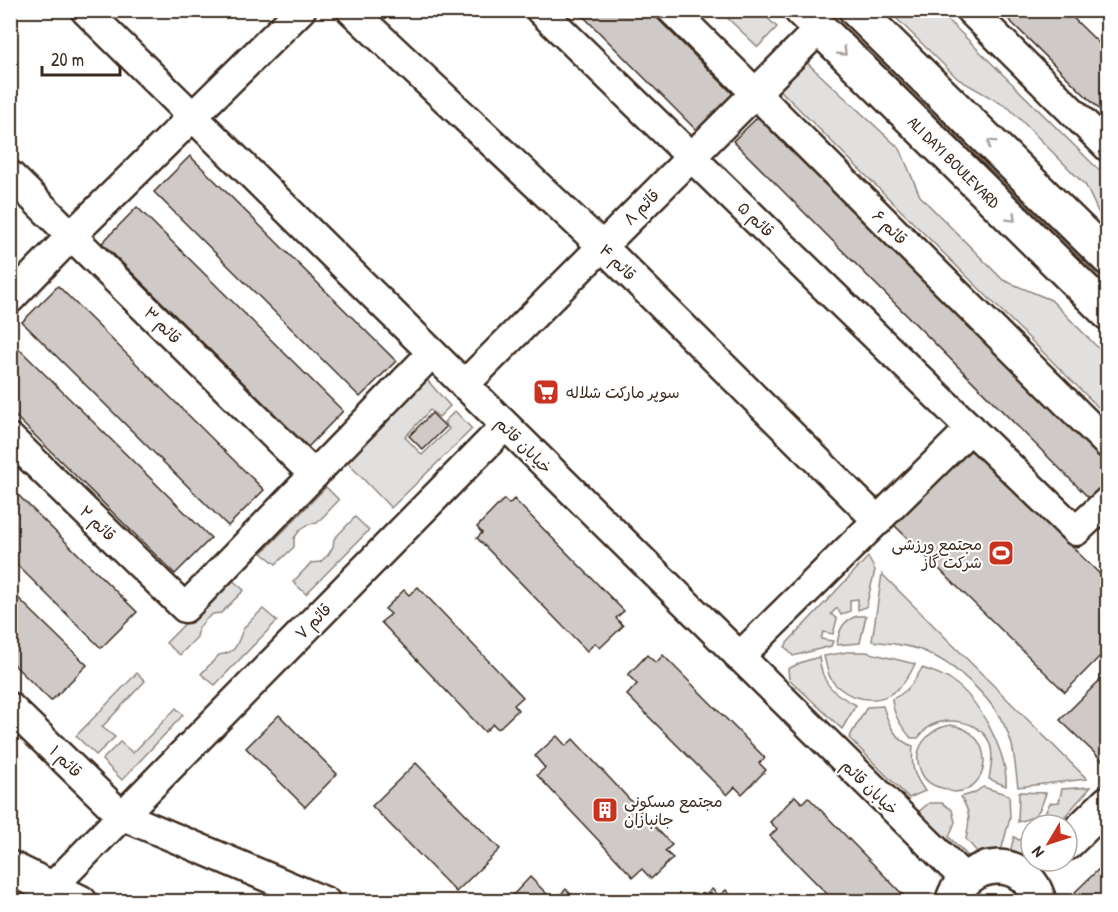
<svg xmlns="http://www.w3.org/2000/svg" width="1118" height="912" font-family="'Patrick Hand','Playpen Sans Arabic',sans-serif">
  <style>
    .green { fill: #e2e0de; stroke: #8e857e; stroke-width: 1.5 }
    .building { fill: #cfcac7; stroke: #3b2a1e; stroke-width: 1.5 }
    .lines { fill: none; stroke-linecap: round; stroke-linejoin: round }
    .street-casing { stroke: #3b2a1e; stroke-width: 33 }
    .secondary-casing { stroke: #3b2a1e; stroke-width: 38 }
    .street { stroke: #fff; stroke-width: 28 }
    .secondary { stroke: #fff; stroke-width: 33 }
    .oneway { stroke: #a79f9a }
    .labels { text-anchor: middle; stroke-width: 4.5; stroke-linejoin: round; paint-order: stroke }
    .street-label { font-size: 16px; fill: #3b2a1e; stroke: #fff }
    .poi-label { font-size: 16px; fill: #3b2a1e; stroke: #fff; text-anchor: start }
  </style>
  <rect width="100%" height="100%" fill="#fff"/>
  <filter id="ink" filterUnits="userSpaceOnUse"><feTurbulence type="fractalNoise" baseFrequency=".0167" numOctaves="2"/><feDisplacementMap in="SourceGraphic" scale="12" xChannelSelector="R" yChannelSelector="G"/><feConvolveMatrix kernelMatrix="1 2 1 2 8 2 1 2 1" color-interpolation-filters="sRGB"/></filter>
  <g filter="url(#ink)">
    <g class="green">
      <polygon points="720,11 760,11 777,27 758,47"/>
      <polygon points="813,11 828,11 1107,284 1107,301"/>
      <polygon points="889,11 939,11 1107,178 1107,224 1101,218 1086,186 1009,108 958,79"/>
      <polygon points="803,59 900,149 920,196 1003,280 1051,300 1107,357 1107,416 776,86"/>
      <polygon points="427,380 450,406 439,417 430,410 405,437 422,455 449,429 444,422 455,411 472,429 391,508 346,461"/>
      <polygon points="326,487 339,500 317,523 309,524 301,529 294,538 294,547 276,564 262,553"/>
      <polygon points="355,517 369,530 306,594 293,582 311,563 320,562 328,555 333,547 334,539"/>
      <polygon points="868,557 875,570 866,607 858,610 858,599 850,600 850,611 841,615 837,608 831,614 837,619 833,634 823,632 821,639 833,641 831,646 793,656 785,647 787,643"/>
      <path d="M 882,574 L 1087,779 L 1018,787 C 1016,773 1015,759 1012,745 C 1001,704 957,663 918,649 C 903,644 887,643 872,641 Z"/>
      <polygon points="230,578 244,590 221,613 213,614 205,620 199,628 197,637 180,655 166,643"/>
      <path d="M 263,609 L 277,621 L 215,685 L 201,674 L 219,655 C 237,652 236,646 242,632 C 245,624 257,615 263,609 Z"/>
      <path d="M 857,616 L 866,616 L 860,643 L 837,645 C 839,630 842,621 857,616 Z"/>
      <path d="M 847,652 L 866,652 L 915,664 C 903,691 883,706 853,696 C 845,693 835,686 831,679 C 827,673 826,663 824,656 Z"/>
      <path d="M 819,657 C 822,684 832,693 856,705 L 842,729 L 789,679 L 788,669 L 802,662 Z"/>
      <path d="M 922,668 C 932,671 943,675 952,681 C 979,699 1008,753 1006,786 L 989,779 C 991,766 995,750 987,738 C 976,721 949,717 932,725 C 926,728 923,733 918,738 L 911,738 C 901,726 893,715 892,699 C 908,692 914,682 922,668 Z"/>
      <polygon points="137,673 145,681 102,727 115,737 96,755 76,736"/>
      <path d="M 883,706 C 888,723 895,741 913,746 C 911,767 913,774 925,791 L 909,798 L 849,738 L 867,707 Z"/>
      <polygon points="176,708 183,715 122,780 102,760 120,742 133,753"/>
      <path d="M 950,725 C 996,731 993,790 955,792 C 950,792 946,789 942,788 C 932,786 925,782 921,772 C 910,749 929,729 950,725 Z"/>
      <path d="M 983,787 L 1009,795 L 1010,818 L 1001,851 L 989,851 L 978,853 L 966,839 C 970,819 971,814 961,797 L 974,793 Z"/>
      <polygon points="1091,787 1057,825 1051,825 1053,824 1044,815 1050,803 1059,802 1062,789"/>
      <path d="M 1019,792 L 1046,793 C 1040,812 1038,817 1018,822 Z"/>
      <polygon points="929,803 942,803 952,810 955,822 949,837 973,861 970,864 917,813"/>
      <polygon points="1031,826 1031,853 1019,866 1010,852 1014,837 1019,840 1027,837 1026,828"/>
    </g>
    <g class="building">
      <polygon points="577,10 649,10 736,97 699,133"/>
      <polygon points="999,10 1065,10 1108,52 1108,118"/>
      <polygon points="759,116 1108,465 1108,486 1092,501 733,141"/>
      <polygon points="190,156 396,361 360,397 154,192"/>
      <polygon points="137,207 343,411 308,447 102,243"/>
      <polygon points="58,286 264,490 228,526 22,322"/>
      <polygon points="10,340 211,538 175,574 10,411"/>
      <polygon points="432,413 446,427 423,450 409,436"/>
      <polygon points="970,447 1108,582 1108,648 1065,692 894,525"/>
      <polygon points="10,487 137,612 101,648 10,558"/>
      <polygon points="504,499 509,504 514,499 624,611 616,618 623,626 600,648 595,643 587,651 477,538 482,533 477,527"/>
      <polygon points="418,587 523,697 514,705 518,710 498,729 493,724 485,732 381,622 391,614 385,609 404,590 409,595"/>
      <polygon points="10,590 87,665 51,701 10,661"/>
      <polygon points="647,655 656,663 663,655 765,758 759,763 766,770 742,794 735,787 727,795 627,695 637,684 628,675"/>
      <polygon points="1103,677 1108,682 1108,766 1060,720"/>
      <polygon points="279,715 337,774 305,807 246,748"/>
      <polygon points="557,736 566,746 573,739 672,845 665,851 673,858 651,879 642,869 633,877 537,775 545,768 535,756"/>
      <polygon points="416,763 500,849 456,892 372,806"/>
      <polygon points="795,796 802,803 808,797 910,902 835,902 770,836 777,829 770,822"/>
      <polygon points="1105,863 1108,866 1108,902 1084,902 1075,892"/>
      <polygon points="530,877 554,901 566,889 578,902 515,902 511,897"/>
      <polygon points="712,889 719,896 726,890 737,902 699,902"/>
    </g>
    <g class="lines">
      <g class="street-casing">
        <g id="street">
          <polyline points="85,10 965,879"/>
          <polyline points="351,10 602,246 878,521"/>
          <polyline points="540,10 1076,531 1108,501"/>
          <polyline points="672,10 1108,444"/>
          <polyline points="970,10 1108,147"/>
          <polyline points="10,175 314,475"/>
          <polyline points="10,299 72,235 301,10"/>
          <polyline points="464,385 819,29"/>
          <polyline points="10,438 185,608 432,353"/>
          <polyline points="739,657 971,428"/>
          <polyline points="10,707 121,815 326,902"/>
          <polyline points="52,887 505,426"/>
        </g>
      </g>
      <g class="secondary-casing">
        <g id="secondary">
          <polyline points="801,10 1108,313"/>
          <polyline points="856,10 1108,258"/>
          <polyline points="1067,843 1108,803"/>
          <polyline points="10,868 80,902"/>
          <path d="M 952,902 C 966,857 1028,854 1039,902"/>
        </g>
      </g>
      <use href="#street" class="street"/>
      <use href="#secondary" class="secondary"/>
    </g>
    <defs><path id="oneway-chevron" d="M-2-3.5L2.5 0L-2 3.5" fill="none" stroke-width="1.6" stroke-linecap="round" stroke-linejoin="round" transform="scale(1.5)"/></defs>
    <g class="oneway">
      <use href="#oneway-chevron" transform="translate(843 52) rotate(45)"/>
      <use href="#oneway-chevron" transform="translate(991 143) rotate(-135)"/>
      <use href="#oneway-chevron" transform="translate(1012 218) rotate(45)"/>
    </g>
  </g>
  <defs>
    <g id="supermarket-square" transform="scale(1.35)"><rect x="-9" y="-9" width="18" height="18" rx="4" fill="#c8321e" stroke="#fff"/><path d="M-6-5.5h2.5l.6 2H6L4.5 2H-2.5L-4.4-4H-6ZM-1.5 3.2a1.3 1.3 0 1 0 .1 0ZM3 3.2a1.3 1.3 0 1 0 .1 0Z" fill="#fff"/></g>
    <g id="stadium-square" transform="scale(1.35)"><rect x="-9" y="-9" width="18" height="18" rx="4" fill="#c8321e" stroke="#fff"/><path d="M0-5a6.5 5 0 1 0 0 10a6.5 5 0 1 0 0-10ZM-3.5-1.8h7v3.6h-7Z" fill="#fff"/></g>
    <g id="building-square" transform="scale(1.35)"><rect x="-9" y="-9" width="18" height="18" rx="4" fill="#c8321e" stroke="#fff"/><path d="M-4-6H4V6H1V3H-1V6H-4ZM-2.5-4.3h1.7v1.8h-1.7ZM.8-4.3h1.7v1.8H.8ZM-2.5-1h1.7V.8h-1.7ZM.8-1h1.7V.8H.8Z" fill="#fff"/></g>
  </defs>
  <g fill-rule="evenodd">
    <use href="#supermarket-square" x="546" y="392"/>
    <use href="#stadium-square" x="1001" y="553"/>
    <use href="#building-square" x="605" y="810"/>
  </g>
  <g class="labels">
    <g class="street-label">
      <text transform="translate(954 162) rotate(45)" y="6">ALI DAYI BOULEVARD</text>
      <text transform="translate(641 207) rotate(-45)" y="6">قائم ۸</text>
      <text transform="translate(756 219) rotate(44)" y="6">قائم ۵</text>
      <text transform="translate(890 227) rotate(45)" y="6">قائم ۶</text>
      <text transform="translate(618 262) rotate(45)" y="6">قائم ۴</text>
      <text transform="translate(163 325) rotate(45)" y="6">قائم ۳</text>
      <text transform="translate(524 445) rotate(45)" y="6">خیابان قائم</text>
      <text transform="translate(98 523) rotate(44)" y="6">قائم ۲</text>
      <text transform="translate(313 621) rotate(-45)" y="6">قائم ۷</text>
      <text transform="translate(66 761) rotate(44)" y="6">قائم ۱</text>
      <text transform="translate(870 787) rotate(44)" y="6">خیابان قائم</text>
    </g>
    <g class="poi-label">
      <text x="566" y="398">سوپر مارکت شلاله</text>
      <text x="982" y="550" text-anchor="end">مجتمع ورزشی<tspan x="982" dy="18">شرکت گاز</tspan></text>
      <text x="624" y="807">مجتمع مسکونی<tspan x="624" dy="18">جانبازان</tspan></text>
    </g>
  </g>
  <rect width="1118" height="912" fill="none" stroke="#fff" stroke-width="36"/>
  <rect x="18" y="18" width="1082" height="876" fill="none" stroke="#3b2a1e" stroke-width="2" filter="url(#ink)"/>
  <g transform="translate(1049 843) rotate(231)"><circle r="28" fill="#ffffff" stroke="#b1aaa5" stroke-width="1.5"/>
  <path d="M0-4.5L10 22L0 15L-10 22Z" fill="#c8321e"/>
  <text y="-9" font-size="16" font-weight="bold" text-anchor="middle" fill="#3b2a1e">N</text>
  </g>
  <path d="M42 66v9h78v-9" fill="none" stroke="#3b2a1e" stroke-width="3"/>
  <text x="51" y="66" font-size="18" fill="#3b2a1e" stroke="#ffffff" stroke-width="4.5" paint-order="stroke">20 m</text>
</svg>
